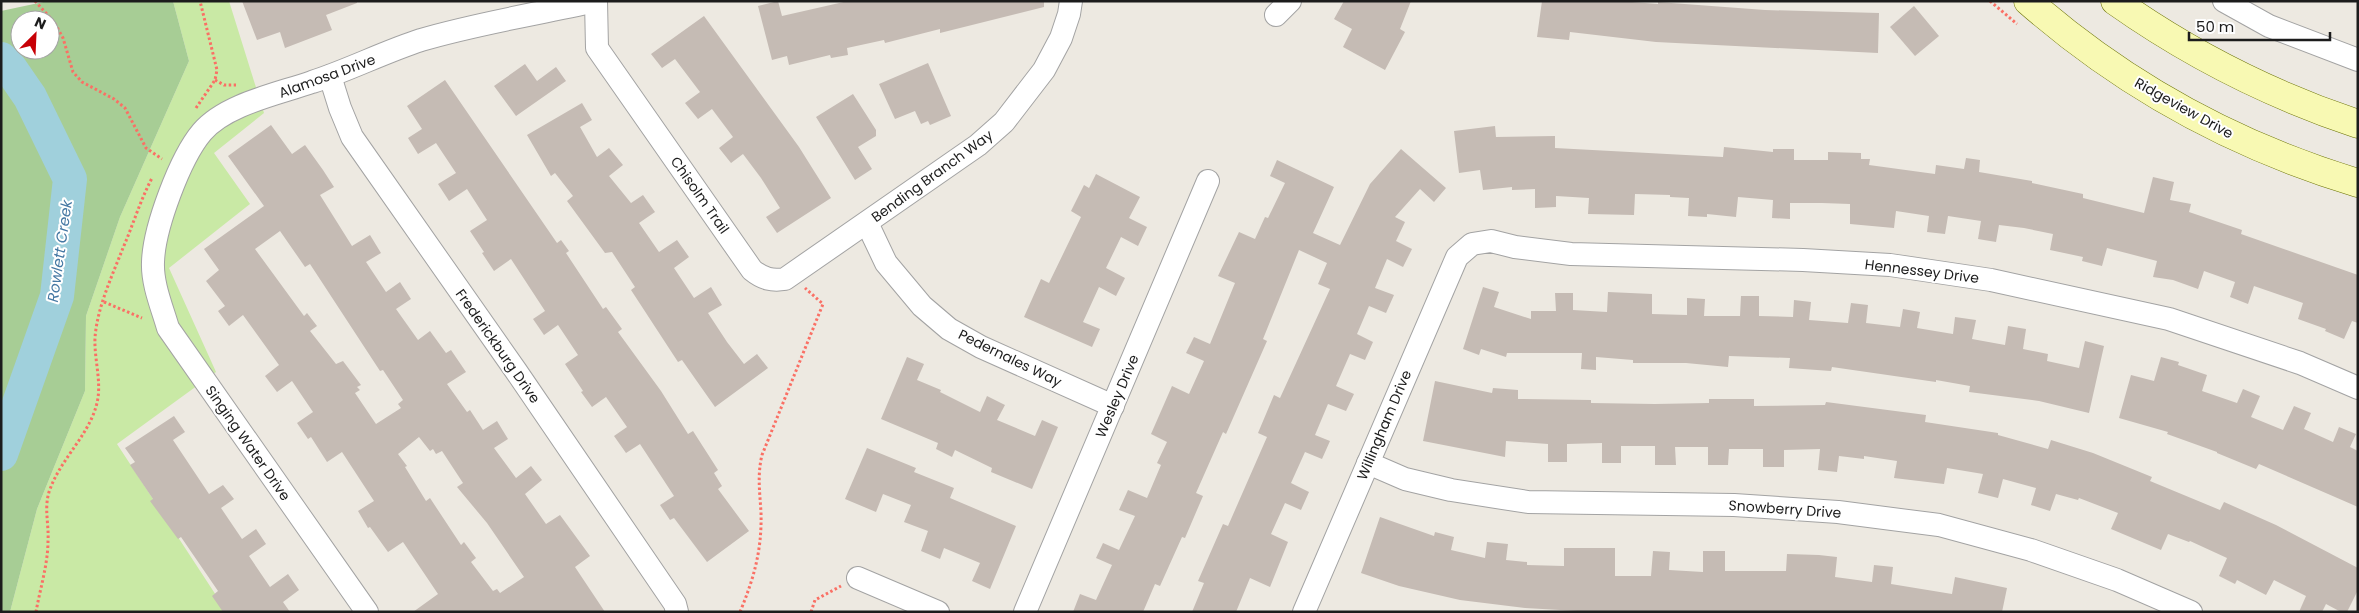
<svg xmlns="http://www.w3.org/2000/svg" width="2359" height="613" font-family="Poppins,sans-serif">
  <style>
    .grass { fill: #c9e9a5 }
    .forest { fill: #a7cd95; fill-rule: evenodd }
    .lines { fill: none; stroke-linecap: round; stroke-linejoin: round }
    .river { stroke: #a0d0dc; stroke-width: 34 }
    .building { fill: #c5bbb4; fill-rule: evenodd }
    .street-casing { stroke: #a3a3a3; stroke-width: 24 }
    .secondary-casing { stroke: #697104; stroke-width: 29 }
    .path { stroke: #fa7065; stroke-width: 3; stroke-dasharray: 2.5 2.5; stroke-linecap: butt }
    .street { stroke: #fff; stroke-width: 22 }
    .secondary { stroke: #f8f9b3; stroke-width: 28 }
    .labels { text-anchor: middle; stroke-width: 4; stroke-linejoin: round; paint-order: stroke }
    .street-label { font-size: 14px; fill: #1c1c1c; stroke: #fff }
    .water-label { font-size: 15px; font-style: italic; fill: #4578a3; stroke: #fff }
  </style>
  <rect width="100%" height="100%" fill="#ede9e1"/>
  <polygon class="grass" points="173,1 229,1 264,113 214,153 250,204 169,268 216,372 117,444 227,612 10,612 37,509 85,391 86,316 120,217 189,61"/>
  <path class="forest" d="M 48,1 L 173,1 L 189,61 L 120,217 L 86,316 L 85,391 L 37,509 L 10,612 L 1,612 L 1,11 ZM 20,20 L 50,20 L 50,50 L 20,50 Z"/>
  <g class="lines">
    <polyline class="river" points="1,59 10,68 30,97 70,179 57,296 1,454"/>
  </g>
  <g class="building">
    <polygon points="242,1 357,1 357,3 326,15 332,30 285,48 280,32 257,40"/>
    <polygon points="778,1 782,16 848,1 1044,1 1044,7 940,33 940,29 885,43 884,40 847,48 848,55 831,58 830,55 789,65 787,56 772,60 758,6"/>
    <polygon points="1344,1 1411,1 1400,29 1405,32 1385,70 1343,47 1352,29 1334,19"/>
    <polygon points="1542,1 1619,1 1658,4 1658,2 1765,10 1879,13 1878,53 1656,42 1570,32 1569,40 1537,37"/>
    <polygon points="1914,6 1939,36 1915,56 1890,27"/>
    <polygon points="704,16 799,147 831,198 777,233 766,217 780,208 761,178 743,154 731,163 719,148 733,137 712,109 698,119 685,103 700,92 675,59 662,68 651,54"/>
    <polygon points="928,63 951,116 930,125 928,121 921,124 915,111 895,119 879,84"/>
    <polygon points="525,64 537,81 556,67 566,81 516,116 494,86"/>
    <polygon points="445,80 557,243 561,240 569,251 566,253 603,309 606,307 622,329 618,332 661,391 688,434 693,431 718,470 714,473 722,486 718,489 749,531 707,562 674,518 670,520 660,505 674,496 640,444 626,453 614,436 627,427 606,397 592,407 581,392 583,391 565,364 578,355 558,325 544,335 533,319 545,311 511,259 494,271 482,253 484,252 470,231 487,220 467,189 449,201 438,184 456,173 436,143 418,154 408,138 422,129 407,106"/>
    <polygon points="853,94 876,130 876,136 858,147 872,169 855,180 816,117"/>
    <polygon points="582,103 592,120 580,127 597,157 609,148 623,165 609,176 631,203 643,195 655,212 639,223 659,252 677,240 689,257 674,268 694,298 711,287 722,305 708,313 727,342 744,364 757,354 768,368 715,407 682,360 678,362 631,290 635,287 612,252 605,253 567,201 573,196 555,173 551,176 527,135"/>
    <path d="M 271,125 L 292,154 L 305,145 L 323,170 L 334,187 L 320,195 L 352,246 L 370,235 L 381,253 L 366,262 L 386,292 L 400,282 L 411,299 L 396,309 L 418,340 L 430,331 L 446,353 L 451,350 L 466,372 L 447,384 L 467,412 L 470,410 L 483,430 L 497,421 L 508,439 L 494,448 L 516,478 L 531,466 L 542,480 L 525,494 L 546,524 L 560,515 L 590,556 L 575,567 L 605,612 L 413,612 L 438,594 L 403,542 L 388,552 L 370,527 L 368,528 L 358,511 L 374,501 L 342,452 L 327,462 L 311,437 L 308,439 L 297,423 L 313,412 L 292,381 L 277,392 L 265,376 L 279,365 L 243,315 L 229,326 L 218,311 L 225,306 L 206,281 L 219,270 L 204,249 L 264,206 L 228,156 ZM 280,231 L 305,267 L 310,264 L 380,371 L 383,370 L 403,400 L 398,404 L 401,408 L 376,424 L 355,393 L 360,390 L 357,387 L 361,385 L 343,361 L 336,364 L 310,331 L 317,326 L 307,313 L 304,316 L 255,249 ZM 419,437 L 430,451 L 433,449 L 436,454 L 442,451 L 463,483 L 457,487 L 487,523 L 524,577 L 500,593 L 497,589 L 493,591 L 471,562 L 476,558 L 464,542 L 461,545 L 430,498 L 426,501 L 405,467 L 407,466 L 398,454 Z"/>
    <polygon points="1495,126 1496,137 1555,136 1555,148 1723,157 1724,147 1773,152 1773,149 1794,149 1794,160 1828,160 1828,152 1861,153 1861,159 1870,159 1869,165 1935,174 1936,165 1964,169 1966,158 1980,160 1979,172 2032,181 2032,183 2083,194 2083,198 2144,213 2153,177 2174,182 2170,200 2191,204 2189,212 2242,230 2241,234 2358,275 2358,323 2352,321 2344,339 2325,331 2326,329 2298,319 2303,303 2254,286 2248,304 2230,297 2235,282 2204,271 2198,289 2173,280 2153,277 2157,261 2107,248 2102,266 2082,261 2083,257 2050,250 2053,234 2024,228 1999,225 1996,242 1978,239 1981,221 1948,216 1945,234 1927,232 1929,216 1896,211 1894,228 1850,224 1850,204 1822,203 1790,203 1790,219 1772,218 1773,200 1738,197 1736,217 1707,214 1707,217 1688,216 1689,198 1670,197 1670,195 1635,194 1634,215 1588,214 1589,198 1556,196 1556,207 1535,208 1535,189 1512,190 1512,187 1483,190 1480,170 1459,173 1454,131"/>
    <polygon points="1401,149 1446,188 1434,202 1420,189 1395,217 1405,222 1396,241 1412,249 1403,267 1387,259 1375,288 1394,295 1386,313 1369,306 1357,334 1373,342 1365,360 1350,354 1336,386 1354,394 1346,411 1328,404 1315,435 1330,441 1322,459 1305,452 1291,483 1309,492 1301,510 1285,503 1271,534 1288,542 1270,587 1250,578 1236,612 1192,612 1204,583 1198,581 1223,524 1228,526 1267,437 1258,433 1274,395 1280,398 1330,289 1318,284 1327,263 1299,250 1263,339 1267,341 1226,434 1223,432 1196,493 1203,496 1185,538 1182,537 1160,586 1155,584 1143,612 1073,612 1080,594 1096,600 1112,565 1096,558 1103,543 1119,550 1135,516 1119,510 1128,490 1147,498 1161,465 1157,463 1167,442 1151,434 1172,386 1189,394 1204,361 1186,353 1194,337 1210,344 1235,283 1218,276 1239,232 1255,239 1265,217 1268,218 1285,183 1270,176 1277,160 1334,187 1313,233 1340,245 1370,184"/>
    <polygon points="1096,174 1140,197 1129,218 1147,227 1138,246 1121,237 1106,268 1125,278 1116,296 1099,287 1083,322 1100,329 1092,347 1024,317 1041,279 1049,283 1081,217 1071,211 1084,185 1089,188"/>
    <polygon points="1483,287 1499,292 1494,307 1531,319 1531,311 1556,311 1555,293 1573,293 1573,310 1607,312 1608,292 1652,294 1652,314 1687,315 1687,298 1705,299 1704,316 1740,316 1741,296 1759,296 1759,316 1793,317 1794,300 1811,302 1809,320 1848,323 1851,303 1868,305 1866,323 1900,327 1903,309 1920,312 1917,328 1953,334 1955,317 1976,320 1972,339 2005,345 2008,326 2026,329 2023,349 2048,354 2047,361 2079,368 2085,341 2104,346 2089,413 2039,401 1969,392 1970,386 1936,380 1936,382 1832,367 1831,371 1789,368 1790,358 1729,356 1728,367 1686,363 1633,363 1633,360 1596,357 1596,370 1581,369 1582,353 1507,353 1506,357 1481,349 1479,355 1463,349"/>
    <polygon points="907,357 924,364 917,380 941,390 940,392 980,412 987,396 1005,405 997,420 1035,436 1042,420 1058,427 1032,489 991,472 992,468 955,450 952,457 936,449 938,443 881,419"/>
    <polygon points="2161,357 2179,362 2178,365 2207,375 2202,391 2237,403 2243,389 2260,396 2251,417 2283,430 2294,406 2311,413 2304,429 2333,442 2339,427 2356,434 2350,447 2358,451 2358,507 2259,464 2256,469 2217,453 2217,452 2167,434 2168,432 2119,418 2131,375 2154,381"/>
    <polygon points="1435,381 1492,393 1493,388 1518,390 1518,399 1591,400 1591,403 1655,404 1709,403 1709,399 1754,399 1754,406 1825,405 1826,402 1926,415 1925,422 1998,433 1998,435 2048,449 2051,440 2093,453 2152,477 2150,481 2220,510 2224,502 2276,525 2358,568 2358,590 2347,612 2341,612 2326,604 2322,612 2299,612 2306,596 2274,580 2266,595 2237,580 2235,584 2219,576 2227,558 2190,541 2189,542 2168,534 2161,550 2111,529 2118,513 2079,498 2078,500 2056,494 2050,511 2031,505 2036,488 2003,479 1998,498 1978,493 1983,474 1947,468 1944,484 1894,478 1897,461 1864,456 1864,459 1839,456 1837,472 1818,470 1820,449 1784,450 1784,467 1763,467 1763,449 1729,449 1728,465 1708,465 1708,447 1675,447 1676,465 1655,465 1655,446 1621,446 1621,463 1602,463 1602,443 1567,444 1567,462 1548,462 1548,444 1506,441 1505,457 1423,441"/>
    <polygon points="174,416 185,432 173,440 209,494 223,485 234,499 221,508 242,539 256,529 266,544 249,556 270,587 288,574 299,590 283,602 290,612 223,612 212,596 218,591 181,537 178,539 150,501 153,499 130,465 135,462 125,448"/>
    <polygon points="867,448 916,468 914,472 954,488 950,498 1016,526 990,589 972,581 980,563 944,548 940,559 921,551 928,531 904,522 911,505 883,494 876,512 845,499"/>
    <polygon points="1380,517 1434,536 1435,532 1454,537 1451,550 1485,558 1487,542 1508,544 1506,560 1527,562 1527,565 1564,566 1564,548 1615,548 1615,576 1651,576 1653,551 1670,552 1669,570 1703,572 1703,551 1725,551 1725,571 1786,571 1787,554 1819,555 1837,557 1835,577 1872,582 1874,565 1893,567 1891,584 1952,594 1955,577 2007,588 2002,612 1595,612 1525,608 1460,600 1399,586 1361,573"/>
  </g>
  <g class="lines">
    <g class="street-casing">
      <g id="street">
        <path d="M 596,1 L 597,48 L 752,270 C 763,279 772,281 785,279 L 978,145 L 1004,122 L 1044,70 L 1061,38 L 1069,14 L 1071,1"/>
        <polyline points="2224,1 2269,26 2358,60"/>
        <polyline points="1276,15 1290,1"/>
        <polyline points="330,76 340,108 352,137 516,371 675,604 677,612"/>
        <polyline points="867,223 886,263 922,306 949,329 981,347 1113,406"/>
        <polyline points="1368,463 1405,479 1451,490 1528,502 1734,505 1838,512 1939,525 2031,550 2117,580 2191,612"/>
        <polyline points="858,578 938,612"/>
        <path d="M 367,612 L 168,328 C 162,307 152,284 153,262 C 154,228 180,158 202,132 C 226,104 278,94 312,82 C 349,70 384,52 421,40 C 478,23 538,14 595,1"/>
        <polyline points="1025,612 1208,181"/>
        <polyline points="1304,612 1457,257 1472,244 1491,241 1515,247 1571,254 1803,260 1890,265 1991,280 2169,319 2300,363 2358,388"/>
      </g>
    </g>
    <g class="secondary-casing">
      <g id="secondary">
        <path d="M 2028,1 C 2125,86 2235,146 2358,183"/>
        <path d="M 2115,1 C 2190,54 2271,95 2358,124"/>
      </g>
    </g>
    <g class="path">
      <polyline points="35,1 54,22 63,38 73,72 82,82 114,99 125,108 146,148 162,159"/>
      <polyline points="1990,1 2017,24"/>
      <polyline points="215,80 224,85 236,85"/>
      <polyline points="196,108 215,80 217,70 200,1"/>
      <polyline points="104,302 142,318"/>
      <path d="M 36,612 C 40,589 48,564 48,541 C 49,524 44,509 49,492 C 60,459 89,436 97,403 C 102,382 94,359 95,338 C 97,308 112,276 123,248 C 133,225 140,201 152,178"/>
      <path d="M 740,612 C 754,578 762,550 761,513 C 760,493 757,476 762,455 L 823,304 L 805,288"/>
      <polyline points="811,612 815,600 841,586"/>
    </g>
    <use href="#street" class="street"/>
    <use href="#secondary" class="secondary"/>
  </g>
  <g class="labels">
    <g class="street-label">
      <text transform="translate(327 76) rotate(-20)" y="5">Alamosa Drive</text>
      <text transform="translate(2184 108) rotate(29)" y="5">Ridgeview Drive</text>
      <text transform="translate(932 176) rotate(-36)" y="5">Bending Branch Way</text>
      <text transform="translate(700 195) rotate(55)" y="5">Chisolm Trail</text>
      <text transform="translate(1922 271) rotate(7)" y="5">Hennessey Drive</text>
      <text transform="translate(498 346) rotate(55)" y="5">Frederickburg Drive</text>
      <text transform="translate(1010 358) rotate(26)" y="5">Pedernales Way</text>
      <text transform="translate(1117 396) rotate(-67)" y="5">Wesley Drive</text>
      <text transform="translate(1384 425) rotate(-67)" y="5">Willingham Drive</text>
      <text transform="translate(248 443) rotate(55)" y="5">Singing Water Drive</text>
      <text transform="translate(1785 509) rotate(4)" y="5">Snowberry Drive</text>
    </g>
    <g class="water-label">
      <text transform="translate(60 251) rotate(-82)" y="5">Rowlett Creek</text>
    </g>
  </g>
  <rect width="2359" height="613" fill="none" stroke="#1c1c1c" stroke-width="5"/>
  <g transform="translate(35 35) rotate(24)"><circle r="24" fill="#ffffff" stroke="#a4a4a4"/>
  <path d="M0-4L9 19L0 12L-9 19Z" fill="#c70006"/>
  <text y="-8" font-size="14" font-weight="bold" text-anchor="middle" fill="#1c1c1c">N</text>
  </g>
  <path d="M2189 32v8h141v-8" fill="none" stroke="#1c1c1c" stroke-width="2.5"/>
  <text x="2196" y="32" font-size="15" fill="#1c1c1c" stroke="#ffffff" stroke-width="4" paint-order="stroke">50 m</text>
</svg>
